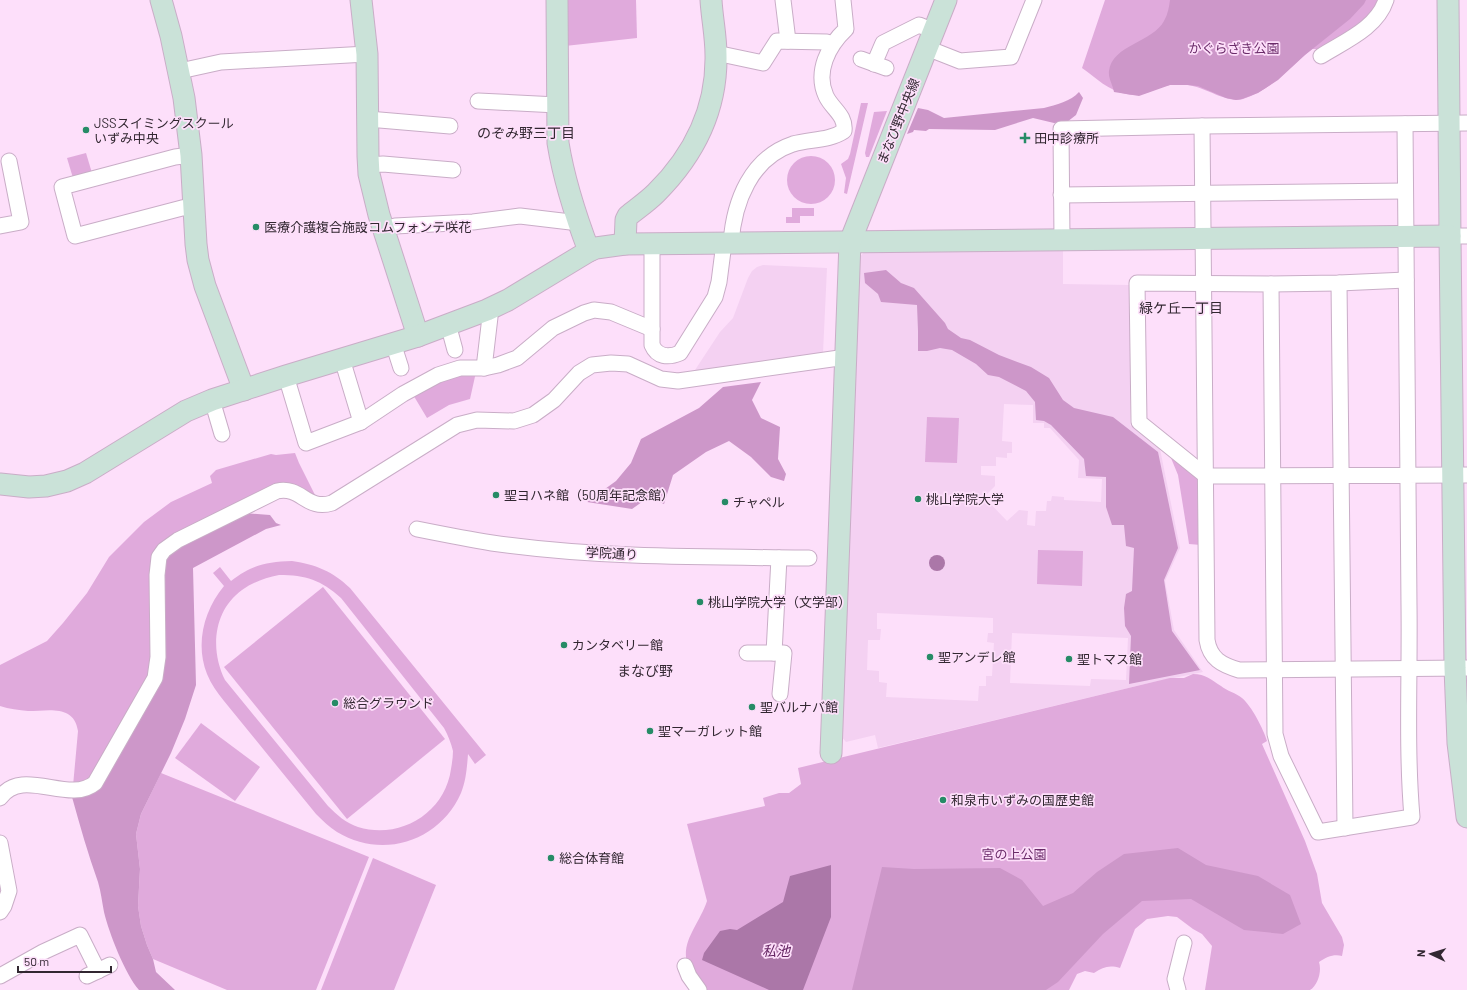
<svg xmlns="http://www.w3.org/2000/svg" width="1467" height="990" font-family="Barlow,'Noto Sans JP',sans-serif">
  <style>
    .built { fill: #f4d1f2; fill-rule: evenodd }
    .green { fill: #e0aadc; fill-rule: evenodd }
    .forest { fill: #cd97c9 }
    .water { fill: #ab77a8 }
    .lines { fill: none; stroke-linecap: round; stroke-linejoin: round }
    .street-casing { stroke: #c9adc7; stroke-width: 17 }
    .secondary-casing { stroke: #c9adc7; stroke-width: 23 }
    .street { stroke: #fff; stroke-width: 15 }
    .secondary { stroke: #cae2d8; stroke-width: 21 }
    .poi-dot { fill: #268b66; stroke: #fddffa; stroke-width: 1.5 }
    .labels { text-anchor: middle; stroke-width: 3.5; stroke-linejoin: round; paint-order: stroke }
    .park-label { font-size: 13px; fill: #6a2b69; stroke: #fddffa }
    .street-label { font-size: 13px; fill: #322731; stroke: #fddffa }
    .poi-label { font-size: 13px; fill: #322731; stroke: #fddffa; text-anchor: start }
    .neighbourhood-label { font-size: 14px; fill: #322731; stroke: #fddffa }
    .water-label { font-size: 14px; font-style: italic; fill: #642462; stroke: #fddffa }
  </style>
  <rect width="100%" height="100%" fill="#fddffa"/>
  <g class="built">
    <path d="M 865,251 L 1063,251 L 1063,284 L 1130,285 L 1130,425 L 1160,449 L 1180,548 L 1165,581 L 1174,630 L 1203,672 L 1149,683 L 878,748 L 875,735 L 846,742 L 840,735 L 859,258 ZM 1004,404 L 1033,405 L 1033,423 L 1044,423 L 1044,428 L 1050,428 L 1079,460 L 1078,478 L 1102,479 L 1101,502 L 1064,500 L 1064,497 L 1052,496 L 1051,501 L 1047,501 L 1046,511 L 1036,511 L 1035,526 L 1027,525 L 1028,511 L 1019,510 L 1007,521 L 984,497 L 995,486 L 995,476 L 981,475 L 981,466 L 996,466 L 996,457 L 1007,458 L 1007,453 L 1012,453 L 1012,442 L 1002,441 ZM 877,613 L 993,618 L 993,633 L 988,633 L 987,642 L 994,643 L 992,676 L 986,676 L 986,686 L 979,686 L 978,701 L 886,697 L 887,683 L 879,682 L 879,671 L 867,670 L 868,640 L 880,640 L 881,629 L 877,629 ZM 1012,633 L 1128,638 L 1126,680 L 1091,679 L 1090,686 L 1010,683 Z"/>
    <polygon points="763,265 827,268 823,353 712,369 696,371 695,370 720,332 733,318 748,278 752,271 757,267"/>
  </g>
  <g class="green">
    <polygon points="565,0 636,0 637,38 565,46"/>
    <path d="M 1105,0 L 1381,0 L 1370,19 L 1324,49 L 1312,49 C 1289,67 1272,90 1243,99 C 1228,104 1205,87 1188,85 C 1182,85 1175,84 1170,85 C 1153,88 1144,98 1126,94 C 1109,91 1096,78 1082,68 Z"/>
    <polygon points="861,103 868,103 847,194 844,193 846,178 841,164 848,159 850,154"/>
    <polygon points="887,111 869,157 866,157 865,153 874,112"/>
    <polygon points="86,153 92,173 73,178 67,158"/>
    <circle cx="811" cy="180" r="24"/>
    <polygon points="792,208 814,208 814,216 800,216 800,223 786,223 786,217 792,217"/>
    <polygon points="476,372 470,399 449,405 427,418 412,393 439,378"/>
    <polygon points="927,417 959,418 957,463 925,462"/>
    <path d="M 295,453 L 299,463 L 316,497 L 292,486 L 177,535 L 153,667 L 96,774 L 73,786 L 78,731 C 74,704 48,711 28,711 C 19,710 9,709 0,706 L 0,665 L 47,641 L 63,623 L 87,593 L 109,557 L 144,522 L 171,502 L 212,483 L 210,476 L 216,470 L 271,454 L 276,455 Z"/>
    <polygon points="1171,458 1197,478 1200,483 1201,545 1189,544 1188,537 1178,475"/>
    <polygon points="1038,550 1083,551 1082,586 1037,584"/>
    <path d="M 292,561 C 317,565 332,571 350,588 L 486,755 L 475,764 L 468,754 C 467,767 466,781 461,793 C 440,841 383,860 337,832 C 329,827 323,821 316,814 L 224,701 C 217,692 211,684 207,674 C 195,644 204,610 224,586 L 213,573 L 220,567 L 231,581 C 252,565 266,562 292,561 ZM 279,575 C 306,575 321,580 341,598 L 444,728 C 448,735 451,743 453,751 C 453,757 452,763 451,769 C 445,813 400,840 358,827 C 346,823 337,815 328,806 L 225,680 C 210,650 213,611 242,590 C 253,582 265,578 279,575 Z"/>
    <polygon points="323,587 445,739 347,819 224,667"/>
    <path d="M 1193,674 C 1206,674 1211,680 1221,686 C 1227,691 1236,693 1242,698 C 1251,705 1264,730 1267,741 L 1262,744 L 1305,841 L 1317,874 L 1322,903 L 1342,937 L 1344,945 L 1342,956 C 1333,954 1327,957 1319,962 C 1322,971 1318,985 1310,990 L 1205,990 L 1212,946 L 1202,934 L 1193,929 L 1177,917 L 1168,916 L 1147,919 L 1135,929 L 1120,968 C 1109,965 1103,967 1094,973 L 1085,971 L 1077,974 L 1069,990 L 705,990 C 701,985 696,981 693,976 C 674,947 698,928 707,901 L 687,824 L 765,806 L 763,798 L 779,793 L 789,793 L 801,784 L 798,768 L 1149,683 L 1170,678 L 1184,678 Z"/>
    <polygon points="201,723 260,767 235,801 175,758"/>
    <polygon points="161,773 369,857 316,990 227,990 153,959 147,945 141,926 138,906 140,869 136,834 141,814"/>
    <polygon points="373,858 436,885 394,990 321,990"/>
  </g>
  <g class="forest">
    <path d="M 1170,0 L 1366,0 L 1364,4 L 1350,19 L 1305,55 L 1278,80 L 1258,93 L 1242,99 L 1236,100 L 1226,98 L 1198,86 L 1187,85 L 1170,85 L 1139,96 L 1114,92 C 1113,85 1108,78 1109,71 C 1112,45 1153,42 1164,21 C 1168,14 1169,7 1170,0 Z"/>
    <path d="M 1079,92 L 1083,98 L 1076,115 L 1067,122 L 1054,123 L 1033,118 L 995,130 L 929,129 L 926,131 L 914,130 L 913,132 L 907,134 L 918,108 L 928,110 L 944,118 L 1044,108 C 1056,105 1071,101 1079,92 Z"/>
    <polygon points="886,270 901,283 914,288 945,323 948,329 961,338 970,340 999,355 1031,367 1049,378 1063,400 1074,408 1113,417 1158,452 1178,548 1164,580 1172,631 1200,670 1129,684 1131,636 1125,626 1124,608 1126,594 1132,591 1134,548 1126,546 1124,525 1112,525 1106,507 1106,477 1086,476 1084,459 1051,425 1044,421 1036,420 1035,402 1026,391 999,377 988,375 976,364 952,350 940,348 927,351 918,351 918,331 917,305 881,302 878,294 865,283 864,273"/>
    <polygon points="761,382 752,400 761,418 780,427 778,459 786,474 784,481 771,477 751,457 729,441 706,452 673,475 664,504 649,497 632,509 587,502 616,481 631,463 641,439 699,408 723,387"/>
    <path d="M 244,513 L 270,515 L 276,523 L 281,525 L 266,529 L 193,568 L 196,685 L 185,719 L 171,753 L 141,814 L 136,834 L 140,869 L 138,906 L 141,926 L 147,945 L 153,959 L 156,972 L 175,990 L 139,990 C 125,974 109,933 104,912 C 102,902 101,892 98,882 C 88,854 80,826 72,797 L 83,796 L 158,685 L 161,577 L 167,554 Z"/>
    <polygon points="1178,848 1206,865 1258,876 1290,895 1301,924 1283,934 1244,930 1191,899 1142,901 1103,934 1058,982 1046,990 852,990 882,867 914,869 1000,868 1022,880 1043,906 1073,893 1097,872 1124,854"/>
  </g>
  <g class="water">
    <circle cx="937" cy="563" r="8"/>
    <polygon points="831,865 831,917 803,990 769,990 702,960 704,953 720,931 730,929 737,930 783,902 790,876"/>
  </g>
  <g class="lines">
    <g class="street-casing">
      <g id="street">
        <polyline points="783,0 788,41"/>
        <polyline points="927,48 960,61 1011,57 1034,0"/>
        <polyline points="716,53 763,63 777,41 827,42 831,45"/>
        <path d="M 1321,56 C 1345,41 1377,28 1386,0"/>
        <polyline points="861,59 886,68"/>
        <polyline points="874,64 883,43 919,25 934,31"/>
        <polyline points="180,71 221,62 367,54"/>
        <polyline points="478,101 557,105"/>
        <polyline points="368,119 450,126"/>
        <path d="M 1405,124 C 1406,284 1407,444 1409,605 C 1410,676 1406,747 1412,817 L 1318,832 L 1281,756 L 1275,734 L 1271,284 L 1137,283 L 1139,422 L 1206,476 L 1467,475"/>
        <path d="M 1202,126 L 1207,640 C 1210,659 1222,665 1239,670 L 1467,668"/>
        <polyline points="191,155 175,157 62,187 75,236 182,208 195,206"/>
        <polyline points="369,165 383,164 453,170"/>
        <polyline points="1061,195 1405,191"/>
        <polyline points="0,226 21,222 9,161"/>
        <polyline points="384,230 395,226 473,222 520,216 579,223"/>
        <polyline points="1450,236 1467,236"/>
        <polyline points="1062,240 1061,129 1202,126 1467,123"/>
        <path d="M 731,243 C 734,201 751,158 793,144 C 810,139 829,141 844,131 C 846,115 832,109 826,96 C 815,72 828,46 846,29 L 843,0"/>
        <path d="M 652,244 L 652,345 C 657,357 668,358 680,353 L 715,297 L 719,282 L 724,243"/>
        <polyline points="1339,283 1345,828"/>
        <polyline points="1271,284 1339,283 1406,280"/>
        <polyline points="448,324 455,350"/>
        <polyline points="393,343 401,368"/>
        <polyline points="342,359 361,422"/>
        <polyline points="484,368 490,317 487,310"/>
        <polyline points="286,376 306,443 361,422 403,394 438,375 460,368 484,368 498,365 517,358 553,328 584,313 594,310 611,312 652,329"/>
        <polyline points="212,400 222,434"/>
        <path d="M 417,529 C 442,534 467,539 492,543 C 596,558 703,557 809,558"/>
        <polyline points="747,653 784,653 780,694"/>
        <polyline points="774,653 779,558"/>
        <path d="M 0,798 C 22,766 69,805 95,783 L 155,678 L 158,657 L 157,575 L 159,557 L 164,550 L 178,540 L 277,491 C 302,486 306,511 332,503 L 457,425 L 477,420 L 514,421 L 533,415 L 554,400 L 579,373 L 592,365 L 611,363 L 628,364 L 661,379 L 678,381 L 846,357"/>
        <polyline points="0,843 9,891 4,906 0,912"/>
        <polyline points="685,966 689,976 699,990"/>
        <polyline points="0,976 43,952 80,935 98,971"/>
        <polyline points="87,976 110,965"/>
        <polyline points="1178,990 1175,979 1184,943"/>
      </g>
    </g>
    <g class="secondary-casing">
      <g id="secondary">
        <polyline points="161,0 171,36 184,98 191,155 196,244 198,260 205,286 244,390"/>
        <polyline points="361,0 367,54 368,156 369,174 379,215 418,336"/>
        <path d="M 557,0 L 558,143 C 564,180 576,217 589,251"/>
        <polyline points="1448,0 1450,236"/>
        <path d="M 625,244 L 626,220 L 628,216 C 638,208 648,201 656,193 C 694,155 717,109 716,55 C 716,36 712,18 711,0"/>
        <polyline points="0,484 29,487 46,486 67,481 85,473 186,411 212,400 286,376 418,336 487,310 508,300 589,251 596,248 625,244 1450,236 1455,668 1458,743 1467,817"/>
        <polyline points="831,753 850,242 946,0"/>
      </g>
    </g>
    <use href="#street" class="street"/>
    <use href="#secondary" class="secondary"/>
  </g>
  <g class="poi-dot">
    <circle cx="86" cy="130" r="4"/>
    <path d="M1023 132h4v4h4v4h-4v4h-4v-4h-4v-4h4z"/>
    <circle cx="256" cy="227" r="4"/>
    <circle cx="496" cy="495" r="4"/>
    <circle cx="918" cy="499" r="4"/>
    <circle cx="725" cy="502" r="4"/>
    <circle cx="700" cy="602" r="4"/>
    <circle cx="564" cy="645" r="4"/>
    <circle cx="930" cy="657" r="4"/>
    <circle cx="1069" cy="659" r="4"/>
    <circle cx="335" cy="703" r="4"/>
    <circle cx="752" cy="707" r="4"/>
    <circle cx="650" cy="731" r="4"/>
    <circle cx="943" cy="800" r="4"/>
    <circle cx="551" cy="858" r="4"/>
  </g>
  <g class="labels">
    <g class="park-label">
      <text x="1234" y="53">かぐらざき公園</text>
      <text x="1014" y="859">宮の上公園</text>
    </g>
    <g class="street-label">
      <text transform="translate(898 121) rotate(-68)" y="5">まなび野中央線</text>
      <text transform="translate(612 553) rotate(3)" y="5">学院通り</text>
    </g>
    <g class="poi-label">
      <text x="94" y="128">JSSスイミングスクール<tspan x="94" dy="15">いずみ中央</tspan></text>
      <text x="1034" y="143">田中診療所</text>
      <text x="264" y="232">医療介護複合施設コムフォンテ咲花</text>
      <text x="504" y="500">聖ヨハネ館（50周年記念館）</text>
      <text x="926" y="504">桃山学院大学</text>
      <text x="733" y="507">チャペル</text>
      <text x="708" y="607">桃山学院大学（文学部）</text>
      <text x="572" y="650">カンタベリー館</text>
      <text x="938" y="662">聖アンデレ館</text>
      <text x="1077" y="664">聖トマス館</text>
      <text x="343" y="708">総合グラウンド</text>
      <text x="760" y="712">聖バルナバ館</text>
      <text x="658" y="736">聖マーガレット館</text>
      <text x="951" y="805">和泉市いずみの国歴史館</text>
      <text x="559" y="863">総合体育館</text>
    </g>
    <g class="neighbourhood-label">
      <text x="526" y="138">のぞみ野三丁目</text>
      <text x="1181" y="313">緑ケ丘一丁目</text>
      <text x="645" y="676">まなび野</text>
    </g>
    <g class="water-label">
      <text x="776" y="956">私池</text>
    </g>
  </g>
  <g transform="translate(1431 954) rotate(274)" stroke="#fddffa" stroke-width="3" paint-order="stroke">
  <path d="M0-3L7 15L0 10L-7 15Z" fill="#322731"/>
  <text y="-6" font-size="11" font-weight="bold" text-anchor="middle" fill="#322731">N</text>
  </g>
  <path d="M18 966v6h93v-6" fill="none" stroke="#322731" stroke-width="2"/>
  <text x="24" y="966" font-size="12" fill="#322731" stroke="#fddffa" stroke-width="3" paint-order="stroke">50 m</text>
</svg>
